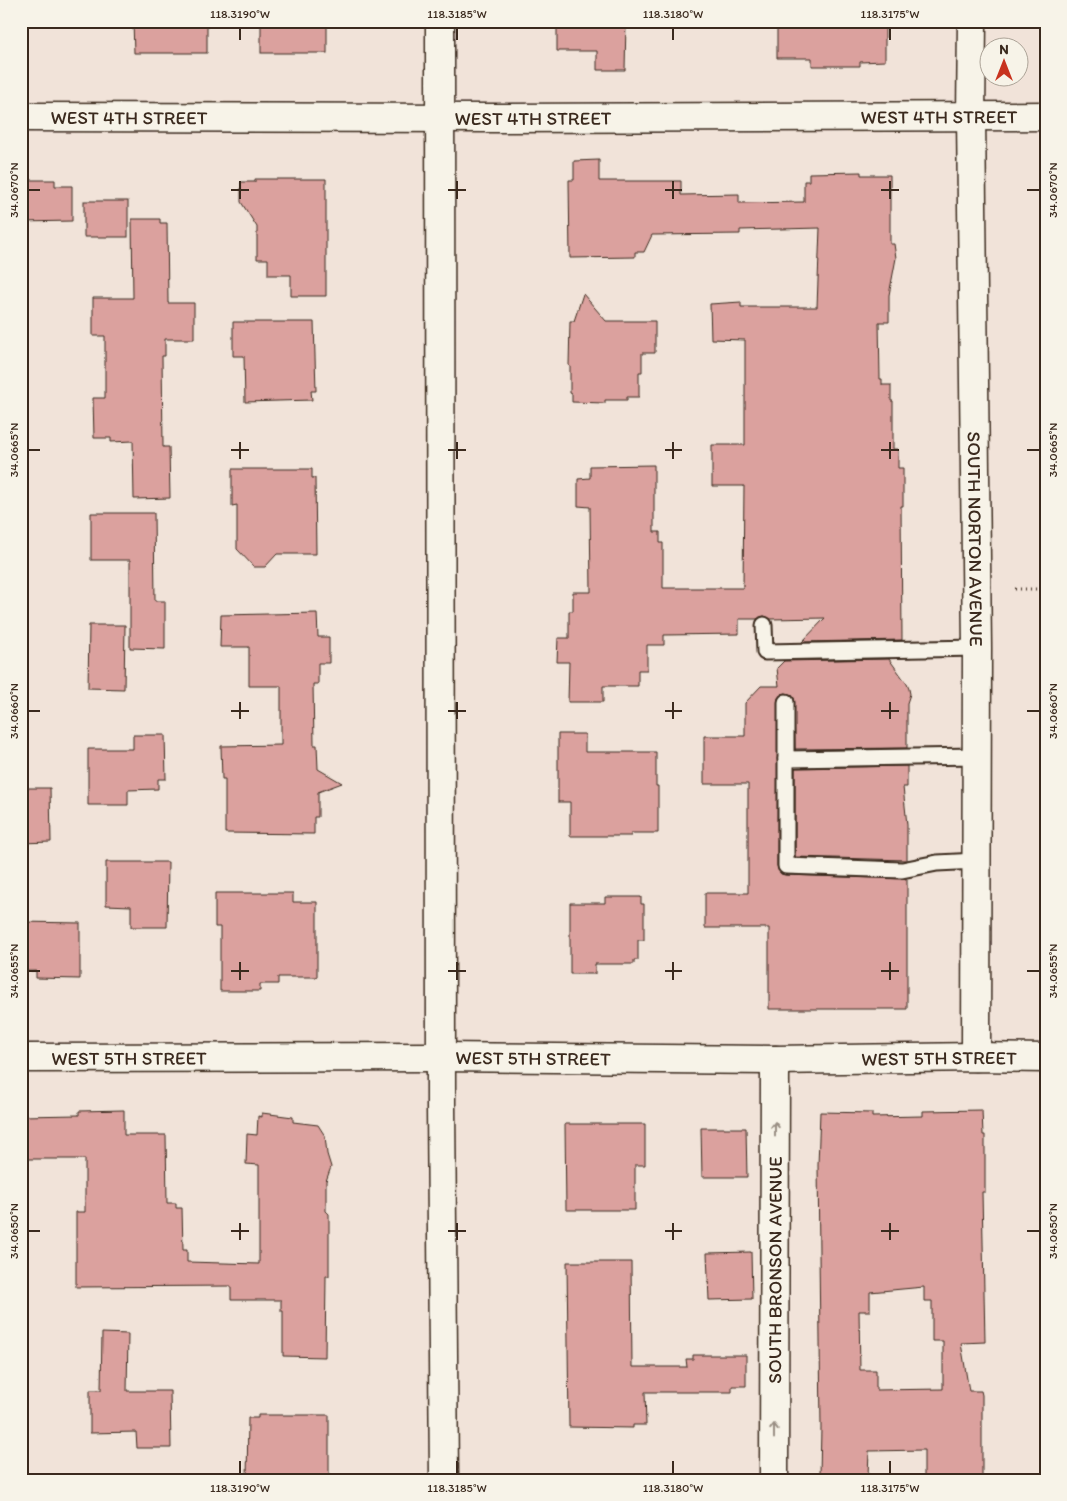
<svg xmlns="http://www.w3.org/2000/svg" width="1067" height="1501" font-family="Itim,sans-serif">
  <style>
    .building { fill: #dba19e; stroke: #3b2a1e; fill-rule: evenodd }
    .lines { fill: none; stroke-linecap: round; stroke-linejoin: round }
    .lane-casing { stroke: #3b2a1e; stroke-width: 19 }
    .street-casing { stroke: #3b2a1e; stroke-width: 31 }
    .path { stroke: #3b2a1e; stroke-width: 3; stroke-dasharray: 1 4; stroke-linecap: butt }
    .lane { stroke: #f7f3e8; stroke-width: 15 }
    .street { stroke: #f7f3e8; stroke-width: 28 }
    .oneway { stroke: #998e83 }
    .ticks { fill: none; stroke: #3b2a1e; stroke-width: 2 }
    .labels { text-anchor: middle; stroke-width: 4; stroke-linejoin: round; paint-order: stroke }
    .street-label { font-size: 19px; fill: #3b2a1e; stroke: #f7f3e8 }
    .neatline { fill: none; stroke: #3b2a1e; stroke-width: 2 }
    .ticks-label { font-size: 12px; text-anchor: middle; fill: #3b2a1e }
  </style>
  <rect width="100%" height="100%" fill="#f1e3d9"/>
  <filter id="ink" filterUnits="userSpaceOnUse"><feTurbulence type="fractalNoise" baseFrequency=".02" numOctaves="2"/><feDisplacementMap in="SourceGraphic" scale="10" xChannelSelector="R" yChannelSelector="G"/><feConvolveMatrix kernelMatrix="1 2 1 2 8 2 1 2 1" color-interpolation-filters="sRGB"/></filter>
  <g filter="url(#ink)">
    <g class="building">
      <polygon points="133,21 207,21 207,53 134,53"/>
      <rect x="261" y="21" width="66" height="32"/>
      <polygon points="557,21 626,21 625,70 597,70 597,51 557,51"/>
      <polygon points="777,21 885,21 885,61 860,62 860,66 812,66 812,58 777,58"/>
      <polygon points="599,160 599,181 681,181 681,195 739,194 739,203 804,202 804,181 809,181 809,173 861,172 861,175 890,175 890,244 894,244 896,258 889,295 889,322 879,322 880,379 882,379 882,385 891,385 891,401 893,401 893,449 898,449 898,468 903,468 903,506 901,506 902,640 802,642 825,618 771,619 764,616 757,619 739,619 739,634 664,635 664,645 647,645 647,670 638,670 638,686 603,686 603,702 568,702 569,662 557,662 558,638 569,638 569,611 573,611 573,592 591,592 590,507 578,506 578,479 590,478 590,466 654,465 654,532 660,532 660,543 663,543 663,588 743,588 744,486 712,486 712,445 745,445 745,340 711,339 710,304 741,302 741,307 817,307 820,228 740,230 740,234 652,235 644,252 635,252 635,257 570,258 569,180 574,180 574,161"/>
      <polygon points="255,179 326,179 326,296 291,296 291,275 268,275 268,259 257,259 257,227 241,202 241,182 255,182"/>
      <polygon points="21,180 55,180 55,186 72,186 72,221 21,222"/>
      <rect x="84" y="201" width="44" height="36"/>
      <polygon points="132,219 160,219 160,223 167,223 168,303 194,303 194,339 165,339 165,356 162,356 163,447 169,447 170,498 134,499 133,441 111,442 111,438 94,438 93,398 105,398 105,336 93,336 93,298 133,298"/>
      <polygon points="583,294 606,321 655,321 655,353 642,353 642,372 639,372 639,397 627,397 627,400 605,400 605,403 572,402 572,394 570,393 570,366 569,366 570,321 574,321"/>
      <polygon points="233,322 314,322 316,391 311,391 312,400 245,402 244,356 233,356"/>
      <polygon points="232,469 312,469 312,478 315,478 316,554 277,554 265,567 254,567 237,549 237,505 232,506"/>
      <polygon points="91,513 154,513 155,601 165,601 165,649 130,648 130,560 91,560"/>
      <polygon points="317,613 318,637 329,637 329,663 318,663 318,684 313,684 314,745 317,745 318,769 342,783 318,792 318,817 314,817 314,834 225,833 225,779 222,779 221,746 281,745 281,686 249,686 249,647 220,647 221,615"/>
      <polygon points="89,625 125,625 124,689 88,688"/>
      <polygon points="889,659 907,684 909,689 910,694 907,703 907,748 795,749 794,698 786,693 782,694 778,698 777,866 781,874 786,875 907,879 907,1009 769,1009 769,928 705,928 705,893 748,893 748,784 704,784 704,736 745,736 745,703 761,686 779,686 777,668 784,661"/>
      <polygon points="558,734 585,734 585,752 656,752 656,786 658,786 658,833 631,833 631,836 570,836 570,802 558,802"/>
      <polygon points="133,735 165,735 166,779 158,779 158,789 128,790 128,805 88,805 88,749 133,749"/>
      <polygon points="907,766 907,787 903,787 907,825 907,860 795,857 795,768"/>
      <polygon points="21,788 50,788 51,842 21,843"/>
      <polygon points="106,862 168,862 167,927 131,927 131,906 106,905"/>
      <polygon points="215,893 293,893 293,902 317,902 317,977 278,977 278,984 260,984 260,991 220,991 220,927 215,927"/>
      <polygon points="605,897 641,897 641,904 644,904 644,940 638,940 638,960 634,960 634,964 595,964 595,974 570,974 570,903 605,903"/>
      <polygon points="21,922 80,923 80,979 36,978 36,971 21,971"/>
      <polygon points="124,1110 124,1135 166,1135 167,1203 176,1203 176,1208 182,1208 183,1250 187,1250 187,1262 259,1264 259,1165 246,1164 247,1134 257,1135 258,1116 262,1117 262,1113 293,1117 293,1122 318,1125 325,1136 327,1154 331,1167 326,1181 326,1211 329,1214 329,1276 326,1276 325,1357 283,1356 283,1311 281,1311 281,1300 231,1300 231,1286 76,1287 76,1212 85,1212 85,1159 21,1159 21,1116 79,1115 79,1111"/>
      <path d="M 982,1110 L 983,1135 L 985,1135 L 985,1192 L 982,1192 L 985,1342 L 961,1343 L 969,1391 L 981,1391 L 982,1395 L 982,1480 L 924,1480 L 924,1450 L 869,1451 L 868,1475 L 820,1475 L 821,1428 L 818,1165 L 820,1112 L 872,1113 L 872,1117 L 923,1116 L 923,1111 ZM 924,1287 L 924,1301 L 932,1301 L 932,1341 L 943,1341 L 943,1389 L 876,1390 L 876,1370 L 860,1370 L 859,1311 L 870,1311 L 870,1292 Z"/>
      <polygon points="565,1124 645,1124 645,1165 635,1165 635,1210 566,1210"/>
      <polygon points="701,1128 746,1128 747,1177 702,1177"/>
      <polygon points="751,1252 752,1299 709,1300 707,1253"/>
      <polygon points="567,1262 631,1262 632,1367 687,1367 686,1359 693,1359 693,1355 746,1355 746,1386 732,1386 732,1392 645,1392 646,1425 633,1425 633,1428 569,1427"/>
      <polygon points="102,1333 128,1334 127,1391 170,1391 171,1448 137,1448 136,1432 90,1433 90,1390 101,1390"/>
      <polygon points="258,1415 329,1415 329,1480 247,1480 248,1418 258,1418"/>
    </g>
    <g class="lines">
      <g class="lane-casing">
        <g id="lane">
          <polyline points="764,625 765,652 977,648"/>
          <polyline points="786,702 786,759 977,756"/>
          <polyline points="786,759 786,866 902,870 937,863 977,861"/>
        </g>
      </g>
      <g class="street-casing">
        <g id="street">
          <polyline points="440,21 441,1104 444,1480"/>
          <path id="s1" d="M 972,21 L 971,116 L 977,648 L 976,1057"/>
          <path id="s2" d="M 21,117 L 498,118 L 1046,116"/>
          <path id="s3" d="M 21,1058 L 441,1057 L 775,1060 L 976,1057 L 1046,1058"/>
          <path id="s4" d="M 774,1480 L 775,1060"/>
        </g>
      </g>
      <polyline class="path" points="1015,589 1046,589"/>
      <use href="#lane" class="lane"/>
      <use href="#street" class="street"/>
    </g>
    <defs><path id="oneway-shaft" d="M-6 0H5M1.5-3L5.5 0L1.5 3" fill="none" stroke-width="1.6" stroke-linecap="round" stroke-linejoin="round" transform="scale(1.25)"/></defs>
    <g class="oneway">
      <use href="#oneway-shaft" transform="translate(775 1129) rotate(-90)"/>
      <use href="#oneway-shaft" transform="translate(774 1431) rotate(-90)"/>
    </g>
  </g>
  <path class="ticks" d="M 240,28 L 240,40M 457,28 L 457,40M 673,28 L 673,40M 890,28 L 890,40M 240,181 L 240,199M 457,181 L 457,199M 673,181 L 673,199M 890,181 L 890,199M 28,190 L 40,190M 231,190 L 249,190M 448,190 L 466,190M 665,190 L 682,190M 881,190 L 899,190M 1027,190 L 1040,190M 240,442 L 240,459M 457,442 L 457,459M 673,442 L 673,459M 890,442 L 890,459M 28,450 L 40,450M 231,450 L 249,450M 448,450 L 466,450M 665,450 L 682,450M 881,450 L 899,450M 1027,450 L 1040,450M 240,702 L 240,719M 457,702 L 457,719M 673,702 L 673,719M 890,702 L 890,719M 28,711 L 40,711M 231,711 L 249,711M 448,711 L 466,711M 665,711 L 682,711M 881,711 L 899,711M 1027,711 L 1040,711M 240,962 L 240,980M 457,962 L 457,980M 673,962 L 673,980M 890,962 L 890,980M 28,971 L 40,971M 231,971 L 249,971M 448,971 L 466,971M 665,971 L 682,971M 881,971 L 899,971M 1027,971 L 1040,971M 240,1223 L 240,1240M 457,1223 L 457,1240M 673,1223 L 673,1240M 890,1223 L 890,1240M 28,1231 L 40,1231M 231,1231 L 249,1231M 448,1231 L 466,1231M 665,1231 L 682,1231M 881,1231 L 899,1231M 1027,1231 L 1040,1231M 240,1461 L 240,1474M 457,1461 L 457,1474M 673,1461 L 673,1474M 890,1461 L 890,1474"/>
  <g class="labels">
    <g class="street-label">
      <text dy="7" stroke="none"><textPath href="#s2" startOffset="918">WEST 4TH STREET</textPath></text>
      <text dy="7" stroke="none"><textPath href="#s2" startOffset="108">WEST 4TH STREET</textPath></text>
      <text dy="7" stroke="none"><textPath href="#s2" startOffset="512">WEST 4TH STREET</textPath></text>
      <text dy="7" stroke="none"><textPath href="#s1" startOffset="518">SOUTH NORTON AVENUE</textPath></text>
      <text dy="7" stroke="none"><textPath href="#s3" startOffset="108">WEST 5TH STREET</textPath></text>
      <text dy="7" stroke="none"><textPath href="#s3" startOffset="512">WEST 5TH STREET</textPath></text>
      <text dy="7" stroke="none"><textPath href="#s3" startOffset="918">WEST 5TH STREET</textPath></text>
      <text dy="7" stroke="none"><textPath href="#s4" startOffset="210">SOUTH BRONSON AVENUE</textPath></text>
    </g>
  </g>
  <rect width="1067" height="1501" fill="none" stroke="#f7f3e8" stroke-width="55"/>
  <g transform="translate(1004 62)"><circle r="24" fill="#f7f3e8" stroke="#aca397"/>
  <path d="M0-4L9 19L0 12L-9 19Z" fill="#c8321e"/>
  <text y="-8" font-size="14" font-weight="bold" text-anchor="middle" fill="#3b2a1e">N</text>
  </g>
  <rect x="28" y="28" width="1012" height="1446" class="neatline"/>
  <g class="ticks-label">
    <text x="240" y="18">118.3190°W</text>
    <text x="457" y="18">118.3185°W</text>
    <text x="673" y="18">118.3180°W</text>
    <text x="890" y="18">118.3175°W</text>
    <text transform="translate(14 190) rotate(-90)" y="4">34.0670°N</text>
    <text transform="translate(1053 190) rotate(-90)" y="4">34.0670°N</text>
    <text transform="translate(14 450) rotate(-90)" y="4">34.0665°N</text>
    <text transform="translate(1053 450) rotate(-90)" y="4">34.0665°N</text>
    <text transform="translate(14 711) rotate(-90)" y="4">34.0660°N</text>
    <text transform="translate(1053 711) rotate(-90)" y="4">34.0660°N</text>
    <text transform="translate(14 971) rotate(-90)" y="4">34.0655°N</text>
    <text transform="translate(1053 971) rotate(-90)" y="4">34.0655°N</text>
    <text transform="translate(14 1231) rotate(-90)" y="4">34.0650°N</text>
    <text transform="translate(1053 1231) rotate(-90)" y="4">34.0650°N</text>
    <text x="240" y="1492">118.3190°W</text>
    <text x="457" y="1492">118.3185°W</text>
    <text x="673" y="1492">118.3180°W</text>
    <text x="890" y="1492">118.3175°W</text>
  </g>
</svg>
